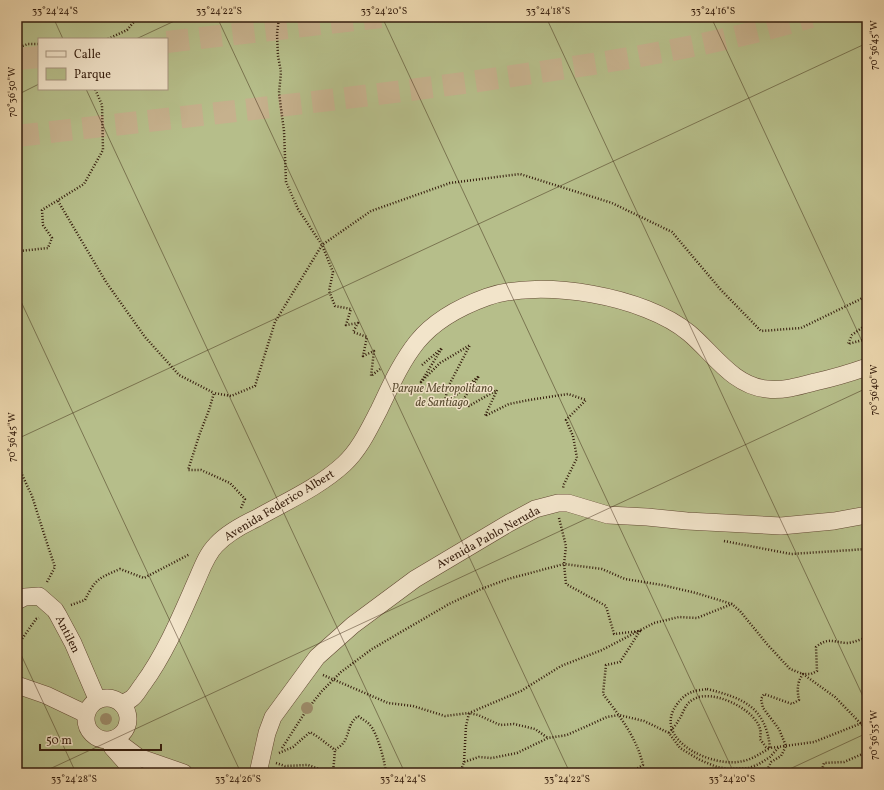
<svg xmlns="http://www.w3.org/2000/svg" width="884" height="790" font-family="Vollkorn,serif">
  <style>
    .green { fill: #b6be8a; stroke: #756d4b; fill-rule: evenodd }
    .lines { fill: none; stroke-linecap: round; stroke-linejoin: round }
    .motorway-tunnel { stroke: #c6b18d; stroke-width: 22; stroke-dasharray: 22 11; stroke-linecap: butt }
    .minor-casing { stroke: #624a34; stroke-width: 18 }
    .path { stroke: #341c0c; stroke-width: 2.5; stroke-dasharray: 1 2; stroke-linecap: butt }
    .minor { stroke: #f2e4ca; stroke-width: 17 }
    .tree { fill: #9c8b69 }
    .ticks { fill: none; stroke: #341c0c; stroke-width: 1; stroke-opacity: 0.45 }
    .labels { text-anchor: middle; stroke-width: 3; stroke-linejoin: round; paint-order: stroke }
    .park-label { font-size: 12px; font-style: italic; fill: #5b4d32; stroke: #f2e4ca }
    .street-label { font-size: 12px; fill: #341c0c; stroke: #f2e4ca }
    .neatline { fill: none; stroke: #341c0c; stroke-width: 1.5 }
    .ticks-label { font-size: 10px; text-anchor: middle; fill: #341c0c }
  </style>
  <rect width="100%" height="100%" fill="#ebd6ad"/>
  <filter id="stains"><feTurbulence type="fractalNoise" baseFrequency=".005" numOctaves="4"/><feColorMatrix values="0 0 0 0 .2 0 0 0 0 .09 0 0 0 0 .02 0 0 0 .5 -.17"/></filter>
  <radialGradient id="worn" r=".72"><stop offset=".6" stop-color="#630" stop-opacity="0"/><stop offset="1" stop-color="#630" stop-opacity=".3"/></radialGradient>
  <path class="green" d="M 17,17 L 867,17 L 867,773 L 17,773 ZM 39,39 L 167,39 L 167,89 L 39,89 Z"/>
  <g class="lines">
    <g class="motorway-tunnel">
      <polyline points="167,42 381,17"/>
      <polyline points="17,59 39,57"/>
      <path d="M 17,136 C 171,118 325,102 478,81 C 590,65 702,49 811,17"/>
    </g>
    <g class="minor-casing">
      <g id="minor">
        <polyline points="17,601 25,597 39,596 55,610 58,615 73,643 97,699"/>
        <polyline points="17,685 46,695 86,714"/>
        <circle cx="107" cy="719" r="21"/>
        <path d="M 122,704 C 125,702 128,701 131,699 C 136,696 139,689 143,684 C 165,654 180,618 195,584 C 201,571 206,555 216,545 C 227,533 242,525 257,518 C 287,501 319,487 344,464 C 360,449 369,429 379,410 C 390,387 401,362 417,342 C 434,321 462,306 487,297 C 541,278 645,296 689,333 C 713,353 733,386 767,389 C 783,391 800,386 815,382 C 833,378 850,373 867,367"/>
        <polyline points="114,739 138,757 184,773"/>
        <polyline points="112,747 135,773"/>
        <polyline points="258,773 267,733 273,717 317,657 353,625 415,579 509,523 535,509 558,503 568,503 608,515 647,517 687,521 781,526 834,521 867,515"/>
      </g>
    </g>
    <g class="path">
      <polyline points="279,17 277,34 278,56 281,72 279,93 284,131 286,182 298,209 322,245 333,272 329,291 335,306 351,309 346,325 358,323 353,332 367,337 363,356 374,351 371,376 380,369"/>
      <polyline points="108,39 127,30 138,17"/>
      <polyline points="17,48 28,44 39,44"/>
      <polyline points="58,201 106,282 145,337 179,375 214,393"/>
      <polyline points="17,252 20,251 48,248 52,238 43,225 42,210 84,184 103,150 102,105 95,89"/>
      <polyline points="867,324 852,335 848,344 867,339"/>
      <polyline points="422,365 442,348 421,382 440,363 470,345 448,387 444,405 479,376 463,400 469,406 497,390 485,416 509,404 529,400 568,394 586,400 566,420 573,436 577,458 564,484 563,488"/>
      <polyline points="17,464 32,496 45,537 55,567 47,582"/>
      <polyline points="241,508 245,499 230,483 201,470 188,470 200,433 209,410 214,393 231,396 255,386 275,322 322,245 371,211 450,183 520,174 612,203 672,232 721,290 761,331 801,328 867,296"/>
      <path d="M 559,518 L 566,546 L 564,564 L 566,584 L 606,606 L 614,634 L 640,631 L 620,662 L 606,665 L 603,694 C 619,715 637,738 643,765 L 630,773"/>
      <polyline points="724,541 791,554 867,549"/>
      <path d="M 71,605 L 85,600 C 95,579 99,578 120,569 L 144,578 L 190,554"/>
      <polyline points="17,646 36,619 39,618"/>
      <polyline points="323,675 388,703 413,706 445,716 469,713 521,691 561,666 602,650 654,623 679,617 697,618 732,604"/>
      <path d="M 707,689 C 743,698 766,707 770,748 C 761,753 753,759 743,761 C 713,769 649,739 678,703 C 681,699 686,694 692,692 C 696,690 702,690 707,689 Z"/>
      <path d="M 669,733 C 672,729 676,725 678,721 C 684,713 684,704 694,699 C 712,689 749,707 758,724 C 761,729 761,734 760,739 L 766,747 L 770,748 L 814,742 L 867,721"/>
      <polyline points="282,748 306,711 322,691 341,672 372,649 449,604 481,589 508,579 564,564 602,569 625,579 662,585 696,593 732,604 740,611 767,644 790,669 803,674 835,697 867,730"/>
      <path d="M 279,753 L 293,747 L 310,732 L 318,737 L 335,750 C 339,747 344,744 346,738 C 350,729 349,723 358,716 C 362,719 366,721 369,724 C 377,731 385,762 386,773"/>
      <polyline points="464,762 466,726 469,713 478,715 500,725 514,724 535,729 548,738"/>
      <polyline points="276,763 285,766 308,765 330,773"/>
      <polyline points="333,773 335,750"/>
      <path d="M 336,773 C 346,770 352,769 362,773"/>
      <polyline points="460,773 464,762 479,757 492,758 517,753 548,738 567,735 607,717 619,715 644,721 669,733 680,748 700,760 717,767 729,769 749,768 759,764 770,757 779,747"/>
      <path d="M 766,773 L 771,762 L 781,756 L 786,746 L 779,729 L 763,708 L 761,699 L 764,694 L 792,704 L 799,700 C 797,690 797,682 803,674 L 811,674 L 817,671 L 816,647 C 828,637 833,642 846,643 C 852,643 859,640 865,638 L 867,637"/>
      <polyline points="821,773 824,763 844,762 867,752"/>
    </g>
    <use href="#minor" class="minor"/>
  </g>
  <g class="tree">
    <circle cx="307" cy="708" r="6"/>
    <circle cx="106" cy="719" r="6"/>
  </g>
  <path class="ticks" d="M 53,17 L 63,39M 217,17 L 570,773M 382,17 L 734,773M 546,17 L 867,705M 711,17 L 867,352M 136,39 L 183,17M 86,89 L 405,773M 17,95 L 39,84M 17,293 L 241,773M 17,439 L 867,43M 17,646 L 76,773M 41,773 L 867,388M 781,773 L 867,733"/>
  <g class="labels">
    <g class="park-label">
      <text x="442" y="392">Parque Metropolitano<tspan x="442" dy="14">de Santiago</tspan></text>
    </g>
    <g class="street-label">
      <text transform="translate(279 505) rotate(-31)" y="4">Avenida Federico Albert</text>
      <text transform="translate(488 537) rotate(-29)" y="4">Avenida Pablo Neruda</text>
      <text transform="translate(68 634) rotate(63)" y="4">Antilen</text>
    </g>
  </g>
  <rect width="884" height="790" fill="none" stroke="#ebd6ad" stroke-width="44"/>
  <rect x="38" y="38" width="130" height="52" fill="#f2e4ca" stroke="#a6947e"/>
  <rect x="46" y="51" width="20" height="6" fill="#f2e4ca" stroke="#a6947e"/>
  <text x="74" y="58" font-size="12" fill="#341c0c">Calle</text>
  <rect x="46" y="68" width="20" height="12" fill="#b6be8a" stroke="#a6947e"/>
  <text x="74" y="78" font-size="12" fill="#341c0c">Parque</text>
  <path d="M40 744v6h121v-6" fill="none" stroke="#341c0c" stroke-width="2"/>
  <text x="46" y="744" font-size="12" fill="#341c0c" stroke="#f2e4ca" stroke-width="3" paint-order="stroke">50 m</text>
  <rect x="22" y="22" width="840" height="746" class="neatline"/>
  <g class="ticks-label">
    <text x="55" y="14">33°24'24"S</text>
    <text x="219" y="14">33°24'22"S</text>
    <text x="384" y="14">33°24'20"S</text>
    <text x="548" y="14">33°24'18"S</text>
    <text x="713" y="14">33°24'16"S</text>
    <text transform="translate(873 45) rotate(-90)" y="4">70°36'45"W</text>
    <text transform="translate(11 92) rotate(-90)" y="4">70°36'50"W</text>
    <text transform="translate(873 390) rotate(-90)" y="4">70°36'40"W</text>
    <text transform="translate(11 437) rotate(-90)" y="4">70°36'45"W</text>
    <text transform="translate(873 735) rotate(-90)" y="4">70°36'35"W</text>
    <text x="74" y="782">33°24'28"S</text>
    <text x="238" y="782">33°24'26"S</text>
    <text x="403" y="782">33°24'24"S</text>
    <text x="567" y="782">33°24'22"S</text>
    <text x="732" y="782">33°24'20"S</text>
  </g>
  <rect width="100%" height="100%" filter="url(#stains)"/>
  <rect width="100%" height="100%" fill="url(#worn)"/>
</svg>
